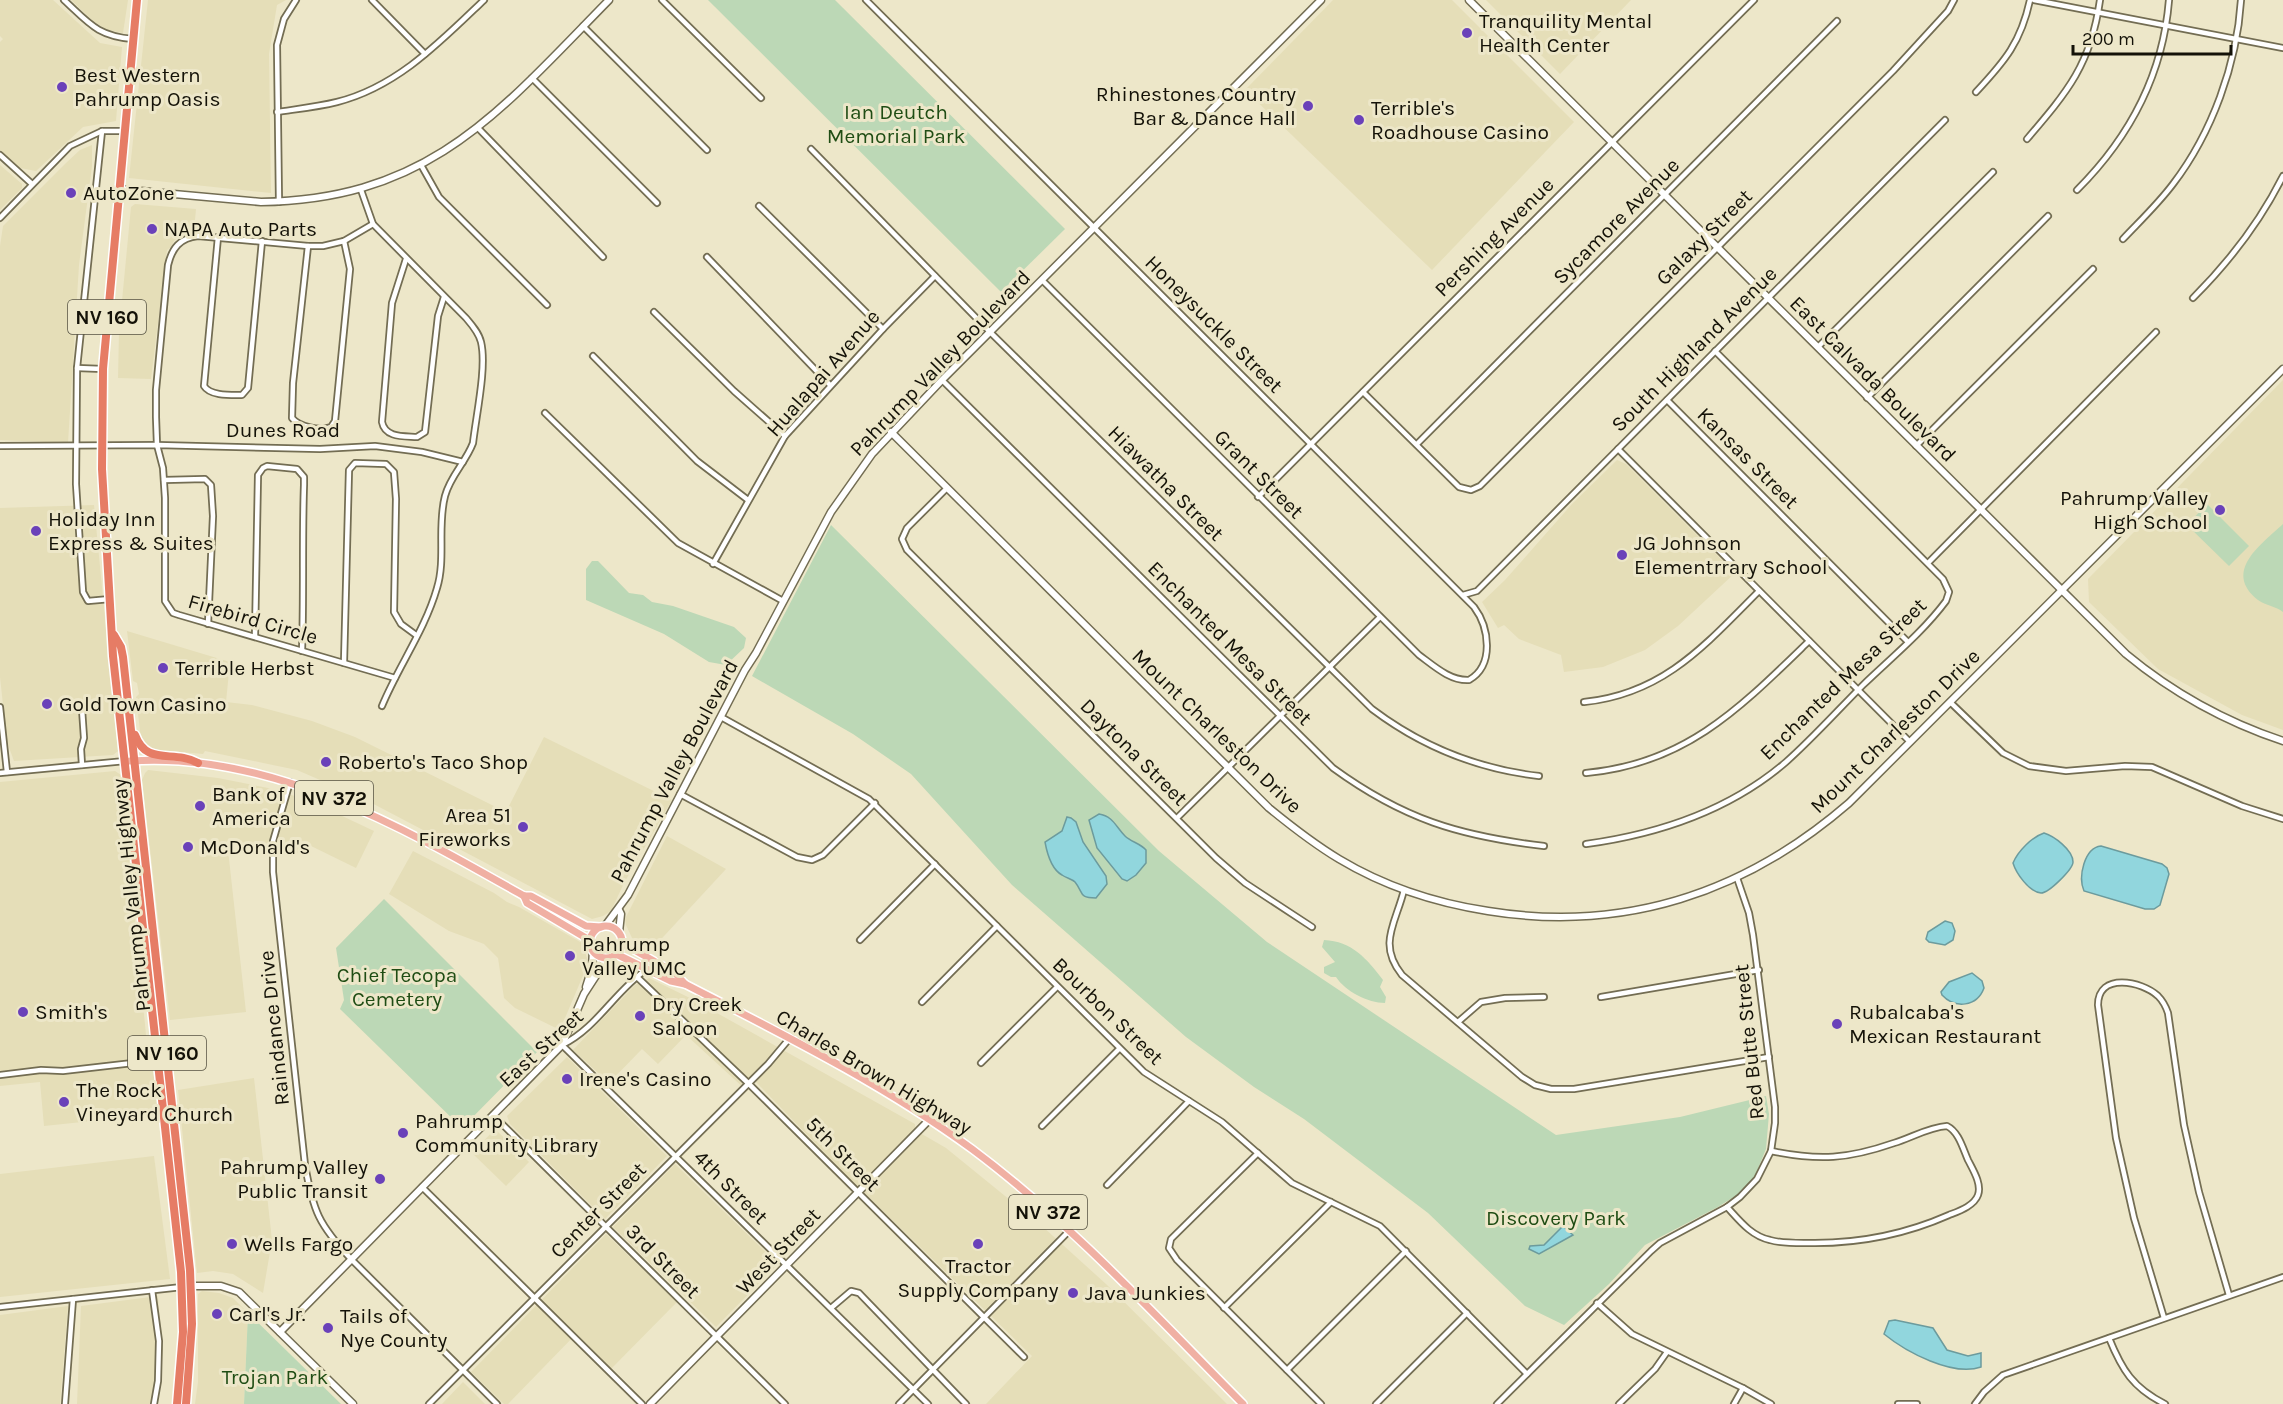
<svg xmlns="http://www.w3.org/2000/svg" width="2283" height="1404" font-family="Karla,sans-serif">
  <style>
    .built { fill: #e5deb8 }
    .green { fill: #bcd8b6 }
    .water { fill: #91d6dd; stroke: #6c9b9d; stroke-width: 1.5 }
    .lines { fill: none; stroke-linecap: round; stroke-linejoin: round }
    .street-casing { stroke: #736d53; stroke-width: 8 }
    .secondary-casing { stroke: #736d53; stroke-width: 9 }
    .primary-casing { stroke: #fff; stroke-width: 10 }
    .highway-casing { stroke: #fff; stroke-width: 11 }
    .street { stroke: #fff; stroke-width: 4.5 }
    .secondary { stroke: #fff; stroke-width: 6 }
    .primary { stroke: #f0b0a3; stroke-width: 7 }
    .highway { stroke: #e67c65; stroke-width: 8 }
    .poi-dot { fill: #6a41b9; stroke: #ede7c9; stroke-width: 2 }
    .labels { text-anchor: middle; stroke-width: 6; stroke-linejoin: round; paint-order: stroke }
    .shield { fill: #ede7c9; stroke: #555242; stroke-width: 1.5 }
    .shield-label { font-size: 20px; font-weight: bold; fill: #141208 }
    .poi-label { font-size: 21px; fill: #141208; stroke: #ede7c9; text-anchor: start }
    .park-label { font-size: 21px; fill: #1f4d14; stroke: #ede7c9 }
    .street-label { font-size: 21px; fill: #141208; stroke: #ede7c9 }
  </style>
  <rect width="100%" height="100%" fill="#ede7c9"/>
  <g class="built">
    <polygon points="0,0 53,0 100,43 122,47 116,121 83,127 36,171 20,168 0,150 0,42 3,39 0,36"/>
    <polygon points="71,0 128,0 123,33 107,30 93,21"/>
    <polygon points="148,0 286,0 277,5 269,54 271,193 129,178"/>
    <polygon points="1333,0 1452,0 1574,122 1432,270 1245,90"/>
    <polygon points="1486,0 1631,0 1560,74"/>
    <polygon points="92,145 92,166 79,265 68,443 0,440 0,246 3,226 66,163 80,150"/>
    <polygon points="0,165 22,184 22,188 0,210"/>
    <polygon points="135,204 196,209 194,231 181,234 174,241 171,247 167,250 151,379 118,378 119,332 131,207"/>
    <polygon points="2283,380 2283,730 2242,715 2158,669 2089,602 2088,579"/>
    <polygon points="1617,460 1626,464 1735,573 1678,626 1645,650 1603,667 1564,672 1561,655 1519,639 1504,625 1498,628 1482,602 1505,580 1572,504"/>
    <polygon points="94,505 118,751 113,755 14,761 7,742 0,677 0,508"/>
    <polygon points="127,631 230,662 226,702 252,705 312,721 355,737 506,812 544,737 672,800 624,883 611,911 603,916 592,919 366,800 297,770 205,751 203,754 149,749 141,739 136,697 139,694 137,683 133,681"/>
    <polygon points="148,770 218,778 278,790 280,793 296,796 323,807 374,831 356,868 309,845 305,854 227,841 246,1012 170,1020 142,780 145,773"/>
    <polygon points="115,771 121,775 146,1035 153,1069 158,1114 44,1126 40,1082 0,1086 0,782"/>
    <polygon points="667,836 726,869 652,949 632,938 626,925 625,919"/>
    <polygon points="413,851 494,893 507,902 519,907 582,943 587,958 587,966 560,1030 515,1008 504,998 498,958 484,944 449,931 389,894"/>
    <polygon points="649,978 692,999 915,1124 915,1130 946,1148 1042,1226 1106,1284 1227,1404 986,1404 1032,1356 843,1172 755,1081 746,1090 686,1035 658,1064 642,1049 609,1083 573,1050 635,985"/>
    <polygon points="567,1057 667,1156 605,1219 510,1124 507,1116"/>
    <polygon points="254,1078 272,1240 263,1293 233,1274 213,1271 197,1273 178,1090"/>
    <polygon points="495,1129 529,1162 506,1186 472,1153"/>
    <polygon points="154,1156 170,1279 0,1297 0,1174"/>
    <polygon points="675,1164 778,1264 716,1327 613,1227"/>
    <polygon points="606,1234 677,1302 611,1369 576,1334 508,1404 504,1404 471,1372"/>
    <polygon points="202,1291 219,1293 233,1298 248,1313 244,1404 195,1404 198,1382 198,1294"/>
    <polygon points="158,1296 163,1351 157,1404 77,1404 81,1306"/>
    <polygon points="68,1306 60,1404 0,1404 0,1315"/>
    <polygon points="463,1382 485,1404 442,1404"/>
  </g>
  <g class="green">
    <polygon points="708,0 835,0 1065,229 1001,292"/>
    <polygon points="2207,504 2249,546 2229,566 2187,525"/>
    <path d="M 2283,524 L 2283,612 C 2276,606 2266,606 2258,600 C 2222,571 2262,544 2283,524 Z"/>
    <polygon points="831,525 1159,851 1267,942 1556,1135 1680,1117 1766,1096 1769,1114 1766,1149 1751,1186 1718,1207 1645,1245 1609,1284 1564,1325 1525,1306 1428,1213 1304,1119 1254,1087 1186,1037 1012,885 911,774 853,734 752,676"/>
    <polygon points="592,561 598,561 629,593 643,595 652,602 673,606 734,627 746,638 744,648 726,665 709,662 664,634 586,600 586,569"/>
    <polygon points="384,899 537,1052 462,1128 340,1009 344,1000 336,948"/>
    <path d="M 1324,940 C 1352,941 1367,959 1383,980 L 1380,987 L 1386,997 L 1385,1003 C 1368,1003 1345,991 1336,977 L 1331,977 L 1324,973 L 1324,967 L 1335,962 L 1322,947 Z"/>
    <polygon points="248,1313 341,1404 244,1404"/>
  </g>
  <g class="water">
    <path d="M 1099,814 C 1113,816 1116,827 1125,836 C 1131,842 1140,843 1146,850 L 1146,863 L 1136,875 L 1127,881 L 1122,879 L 1097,848 L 1089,820 Z"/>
    <path d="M 1067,817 L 1071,818 L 1076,822 L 1083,842 L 1106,876 L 1107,884 L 1096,898 C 1078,898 1084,893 1075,882 C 1072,879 1066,878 1062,875 C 1051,869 1047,853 1045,842 L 1062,831 Z"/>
    <path d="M 2044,833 C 2054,836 2073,850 2073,862 C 2073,869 2049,893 2041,893 C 2029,892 2016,873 2013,863 C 2018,851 2032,837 2044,833 Z"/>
    <path d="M 2101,846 L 2162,864 L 2167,868 L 2169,874 L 2160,905 L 2154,909 L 2145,909 L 2084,891 C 2078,877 2084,848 2101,846 Z"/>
    <polygon points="1945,921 1952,923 1955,931 1953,940 1945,945 1929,942 1926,939 1928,932"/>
    <path d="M 1972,973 L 1982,981 L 1984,988 C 1977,1007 1955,1009 1942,995 L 1941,992 L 1949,982 Z"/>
    <polygon points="1563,1226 1573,1235 1539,1254 1529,1249 1530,1246 1544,1245"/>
    <path d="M 1895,1320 L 1933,1328 L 1947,1350 L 1968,1356 L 1981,1353 L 1981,1367 C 1953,1377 1906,1352 1884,1334 L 1889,1321 Z"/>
  </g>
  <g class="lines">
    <g class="street-casing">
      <g id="street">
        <path d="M 64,0 C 89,23 97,36 133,39"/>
        <polyline points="372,0 425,54"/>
        <polyline points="662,0 761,98"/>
        <path d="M 866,0 L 1474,607 C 1489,627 1495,665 1469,680 C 1450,681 1434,666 1419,655 L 1042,280"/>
        <polyline points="2034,0 2283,48"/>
        <polyline points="583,26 707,150"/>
        <polyline points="532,78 657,203"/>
        <path d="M 1976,92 C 2005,61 2021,42 2030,0"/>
        <path d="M 277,112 C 297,109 317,107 337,102 C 397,87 440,42 484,0"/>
        <polyline points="478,128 603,257"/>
        <polyline points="102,131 77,368 76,484 83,592 88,601 110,599"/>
        <path d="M 2027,139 C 2068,91 2091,64 2100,0"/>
        <path d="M 811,149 L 990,332 L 1372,709 C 1421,746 1478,769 1539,776"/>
        <polyline points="0,155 32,184"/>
        <polyline points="421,165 439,197 547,305"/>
        <path d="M 361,190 L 373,224 L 466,318 C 472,325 479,333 481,342 C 487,367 476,416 473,443 C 466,462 450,476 445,496 C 437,526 446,559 437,588 C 425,630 398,667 382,706"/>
        <path d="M 2077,190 C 2129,138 2163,74 2169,0"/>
        <polyline points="279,202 277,45 284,19 296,0"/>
        <polyline points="759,206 883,329"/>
        <polyline points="0,218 70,146 102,131 125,131"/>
        <path d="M 373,224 L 344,241 L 323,246 L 308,246 L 198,236 C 180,238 172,248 168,265 L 156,390 L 156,417 L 157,445 L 163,468 L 165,498 L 165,601 L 173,613 L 179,615 L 395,678"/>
        <path d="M 218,237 L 204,386 C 210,396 230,395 242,395 L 248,388 L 262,241"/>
        <path d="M 2123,239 C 2140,221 2158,204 2173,184 C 2212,133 2237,64 2241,0"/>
        <path d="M 308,246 L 293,383 L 292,418 C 299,427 320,431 331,427 L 335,421 L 350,269 L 344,241"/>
        <polyline points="707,257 830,385"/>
        <path d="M 406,259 L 392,303 L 382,422 C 385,438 404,436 417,437 L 425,432 L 438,316 L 444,297"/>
        <path d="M 2193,298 C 2229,262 2260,222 2283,176"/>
        <polyline points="654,312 734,391 785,436"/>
        <polyline points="1818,347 1993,172"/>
        <polyline points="593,356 697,461 748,500"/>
        <polyline points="77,368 103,369"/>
        <path d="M 942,380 L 1333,768 C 1403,819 1459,836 1544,846"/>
        <polyline points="1363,392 1459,487 1471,490 1480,486 1893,71 1948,11 1954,0"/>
        <polyline points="1867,398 2048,216"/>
        <polyline points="1667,400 1908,642"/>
        <polyline points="545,413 678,543 783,601"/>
        <polyline points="1417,444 1837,21"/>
        <polyline points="0,446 157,445 320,449 375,446 422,452 463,462"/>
        <polyline points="1916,446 2093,269"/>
        <polyline points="1618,449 1910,742"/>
        <polyline points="164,480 205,479 211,485 213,516 208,624"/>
        <polyline points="947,488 907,528 902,539 907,550 1216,858 1245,883 1312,927"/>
        <polyline points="1258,497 1754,0"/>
        <polyline points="1928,563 2156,332"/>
        <polyline points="713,564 785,436 883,329 935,276"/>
        <polyline points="1463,595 1477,591 1945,120"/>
        <path d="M 255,636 L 258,475 L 263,468 L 267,466 L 297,469 L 304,477 L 304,485 C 302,540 304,595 302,651"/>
        <polyline points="344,663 349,470 355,463 386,464 394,472 396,499 394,612 401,624 416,635"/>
        <path d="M 1584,702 C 1664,694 1706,644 1759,591"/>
        <polyline points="1950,702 2003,753 2029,766 2066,771 2125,766 2152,767 2242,806 2283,819"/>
        <polyline points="0,707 7,772"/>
        <polyline points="82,709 84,738 81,749 82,765"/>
        <polyline points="721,717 869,799 1144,1072 1222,1122 1292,1183 1380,1226 1527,1374"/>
        <polyline points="0,773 125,761"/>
        <path d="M 1586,773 C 1686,764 1741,707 1809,641"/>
        <path d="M 290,782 L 273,841 L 273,872 L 305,1165 C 313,1211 319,1225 351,1259 L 497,1404"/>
        <polyline points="680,794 797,857 812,860 823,855 875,803"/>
        <polyline points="1177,818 1380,617"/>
        <path d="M 1586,844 C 1659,834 1729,811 1786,762 C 1813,738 1837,711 1863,685 C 1891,658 1923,632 1946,601 L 1949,592 L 1943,579 L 1715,351"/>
        <path d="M 1404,890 C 1396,923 1377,944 1402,975 L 1522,1077 L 1535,1085 L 1551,1089 L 1574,1089 L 1769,1057"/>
        <polyline points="860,940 935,864"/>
        <path d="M 647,969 C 615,991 597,1028 562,1045 L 928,1404"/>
        <polyline points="637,977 748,1083 1024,1357"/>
        <polyline points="1601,997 1759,970"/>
        <polyline points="922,1002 997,926"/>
        <polyline points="1458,1022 1481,1002 1505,998 1544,997"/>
        <polyline points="981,1063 1057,987"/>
        <polyline points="0,1075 41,1070 63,1071 159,1060"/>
        <polyline points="493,1115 785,1404"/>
        <polyline points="1042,1126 1119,1049"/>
        <polyline points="1258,1153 1171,1239 1169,1248 1177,1260 1321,1404"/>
        <polyline points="1107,1185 1189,1101"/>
        <polyline points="422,1187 642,1404"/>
        <path d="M 1727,1207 C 1739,1220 1751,1236 1770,1240 C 1784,1244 1800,1243 1815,1243 C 1862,1243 1906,1234 1949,1215 C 1959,1211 1974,1206 1978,1195 C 1982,1184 1973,1170 1968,1160 C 1963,1149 1959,1132 1947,1126 C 1929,1127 1911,1138 1894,1143 C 1848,1159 1819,1161 1771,1151"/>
        <polyline points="152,1290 159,1341 158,1381 154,1404"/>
        <polyline points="1597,1303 1632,1334 1743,1388 1771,1404"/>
        <polyline points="0,1307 182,1287"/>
        <polyline points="831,1308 851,1291 859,1293 966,1404"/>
        <polyline points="1224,1308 1331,1202"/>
        <path d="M 2164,1318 L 2134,1218 L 2116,1138 L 2098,1005 C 2098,972 2142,981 2158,996 C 2163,1001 2166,1007 2168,1013 L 2184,1125 L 2199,1192 L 2229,1295"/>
        <path d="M 2109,1338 C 2122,1370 2133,1388 2165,1404"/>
        <polyline points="1287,1370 1406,1251"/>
        <polyline points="65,1404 73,1299"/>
        <polyline points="429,1404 768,1064 789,1039"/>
        <polyline points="899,1404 1069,1231"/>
        <polyline points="1376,1404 1467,1313"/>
        <polyline points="1497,1404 1651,1251 1660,1243 1727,1207 1740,1197 1757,1179 1771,1151 1775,1123 1775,1107 1753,935 1749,913 1737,878"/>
        <polyline points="1619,1404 1655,1369 1667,1352"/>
        <polyline points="1734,1404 1743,1388"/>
        <polyline points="1898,1404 1917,1404"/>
        <polyline points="1975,1404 1984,1392 2003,1375 2283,1277"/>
      </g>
    </g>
    <g class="secondary-casing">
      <g id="secondary">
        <path d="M 1469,0 L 2126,654 C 2173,693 2226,722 2283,741"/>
        <path d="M 119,189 L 261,202 C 431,199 499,112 609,0"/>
        <path d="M 891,432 L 1269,808 C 1291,826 1314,844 1339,859 C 1384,886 1436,903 1488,911 C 1624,933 1745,893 1849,803 L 2283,369"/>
        <polyline points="619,910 621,914 619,932"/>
        <polyline points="605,926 628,895 745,670 756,653 831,512 872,454 942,380 1321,0"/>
        <polyline points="586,987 592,968 593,949"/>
        <polyline points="191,1286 221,1286 239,1292 353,1404"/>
        <polyline points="280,1332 562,1045 584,994 608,957"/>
        <polyline points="650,1404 929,1120"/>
      </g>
    </g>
    <g class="primary-casing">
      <g id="primary">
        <path d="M 130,761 C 271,751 406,829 524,896 L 531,896 L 586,926 L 601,927"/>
        <polyline points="524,896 527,903 591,941"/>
        <circle cx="606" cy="942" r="16"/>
        <polyline points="622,943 675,973 685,984"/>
        <path d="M 616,954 L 671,981 L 685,984 C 782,1034 883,1084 972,1149 C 1071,1223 1156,1316 1243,1404"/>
      </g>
    </g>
    <g class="highway-casing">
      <g id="highway">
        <polyline points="137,0 103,369 102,469 113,656 181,1272 183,1332 177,1404"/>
        <polyline points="114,635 121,647 123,657 190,1270 192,1324 186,1404"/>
        <path d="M 135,735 C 147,767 173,749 198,763"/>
      </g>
    </g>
    <use href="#street" class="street"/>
    <use href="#secondary" class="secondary"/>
    <use href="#primary" class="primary"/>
    <use href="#highway" class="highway"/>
  </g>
  <g class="poi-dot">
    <circle cx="1467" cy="33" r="6"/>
    <circle cx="62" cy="87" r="6"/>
    <circle cx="1308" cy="106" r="6"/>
    <circle cx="1359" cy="120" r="6"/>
    <circle cx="71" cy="193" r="6"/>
    <circle cx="152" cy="229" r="6"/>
    <circle cx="2220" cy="510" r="6"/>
    <circle cx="36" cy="531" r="6"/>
    <circle cx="1622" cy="555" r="6"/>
    <circle cx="163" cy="668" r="6"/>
    <circle cx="47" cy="704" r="6"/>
    <circle cx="326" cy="762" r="6"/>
    <circle cx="200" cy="806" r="6"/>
    <circle cx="523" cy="827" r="6"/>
    <circle cx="188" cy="847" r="6"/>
    <circle cx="570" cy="956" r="6"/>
    <circle cx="23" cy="1012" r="6"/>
    <circle cx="640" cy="1016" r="6"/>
    <circle cx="1837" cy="1024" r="6"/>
    <circle cx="567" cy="1079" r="6"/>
    <circle cx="64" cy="1102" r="6"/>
    <circle cx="403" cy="1133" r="6"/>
    <circle cx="380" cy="1179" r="6"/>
    <circle cx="232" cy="1244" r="6"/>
    <circle cx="978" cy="1244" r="6"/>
    <circle cx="1073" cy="1293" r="6"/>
    <circle cx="217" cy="1314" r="6"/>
    <circle cx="328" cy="1328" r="6"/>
  </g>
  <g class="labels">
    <g class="shield">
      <rect x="68" y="300" width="78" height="34" rx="4.5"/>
      <rect x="295" y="781" width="78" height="34" rx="4.5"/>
      <rect x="128" y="1036" width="78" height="34" rx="4.5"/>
      <rect x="1009" y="1195" width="78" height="34" rx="4.5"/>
    </g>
    <g class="shield-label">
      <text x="107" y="324">NV 160</text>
      <text x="334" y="805">NV 372</text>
      <text x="167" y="1060">NV 160</text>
      <text x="1048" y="1219">NV 372</text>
    </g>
    <g class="poi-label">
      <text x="1479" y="28">Tranquility Mental<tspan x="1479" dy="24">Health Center</tspan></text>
      <text x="74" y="82">Best Western<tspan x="74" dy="24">Pahrump Oasis</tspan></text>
      <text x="1296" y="101" text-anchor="end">Rhinestones Country<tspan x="1296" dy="24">Bar &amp; Dance Hall</tspan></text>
      <text x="1371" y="115">Terrible's<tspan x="1371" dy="24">Roadhouse Casino</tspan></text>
      <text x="83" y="200">AutoZone</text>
      <text x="164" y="236">NAPA Auto Parts</text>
      <text x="2208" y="505" text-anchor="end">Pahrump Valley<tspan x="2208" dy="24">High School</tspan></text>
      <text x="48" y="526">Holiday Inn<tspan x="48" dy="24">Express &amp; Suites</tspan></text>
      <text x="1634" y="550">JG Johnson<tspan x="1634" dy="24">Elementrrary School</tspan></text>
      <text x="175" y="675">Terrible Herbst</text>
      <text x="59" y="711">Gold Town Casino</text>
      <text x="338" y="769">Roberto's Taco Shop</text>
      <text x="212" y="801">Bank of<tspan x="212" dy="24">America</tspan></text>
      <text x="511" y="822" text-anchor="end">Area 51<tspan x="511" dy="24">Fireworks</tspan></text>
      <text x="200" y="854">McDonald's</text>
      <text x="582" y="951">Pahrump<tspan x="582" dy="24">Valley UMC</tspan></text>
      <text x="652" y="1011">Dry Creek<tspan x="652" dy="24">Saloon</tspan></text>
      <text x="35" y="1019">Smith's</text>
      <text x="1849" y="1019">Rubalcaba's<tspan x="1849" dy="24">Mexican Restaurant</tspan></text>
      <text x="579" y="1086">Irene's Casino</text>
      <text x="76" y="1097">The Rock<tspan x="76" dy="24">Vineyard Church</tspan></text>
      <text x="415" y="1128">Pahrump<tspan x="415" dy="24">Community Library</tspan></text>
      <text x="368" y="1174" text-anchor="end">Pahrump Valley<tspan x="368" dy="24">Public Transit</tspan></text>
      <text x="244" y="1251">Wells Fargo</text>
      <text x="978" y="1273" text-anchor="middle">Tractor<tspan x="978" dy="24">Supply Company</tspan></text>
      <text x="1085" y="1300">Java Junkies</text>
      <text x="229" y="1321">Carl's Jr.</text>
      <text x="340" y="1323">Tails of<tspan x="340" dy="24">Nye County</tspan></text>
    </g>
    <g class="park-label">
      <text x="896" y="119">Ian Deutch<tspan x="896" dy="24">Memorial Park</tspan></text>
      <text x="397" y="982">Chief Tecopa<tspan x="397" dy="24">Cemetery</tspan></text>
      <text x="1556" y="1225">Discovery Park</text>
      <text x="275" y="1384">Trojan Park</text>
    </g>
    <g class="street-label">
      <text transform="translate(1616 221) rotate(-45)" y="7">Sycamore Avenue</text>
      <text transform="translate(1494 237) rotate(-45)" y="7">Pershing Avenue</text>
      <text transform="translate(1704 237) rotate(-45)" y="7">Galaxy Street</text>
      <text transform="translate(1214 324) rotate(45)" y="7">Honeysuckle Street</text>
      <text transform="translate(1694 349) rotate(-45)" y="7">South Highland Avenue</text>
      <text transform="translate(940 363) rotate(-46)" y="7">Pahrump Valley Boulevard</text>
      <text transform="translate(823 373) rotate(-49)" y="7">Hualapai Avenue</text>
      <text transform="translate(1873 379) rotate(45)" y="7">East Calvada Boulevard</text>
      <text x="283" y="437">Dunes Road</text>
      <text transform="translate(1748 458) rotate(45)" y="7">Kansas Street</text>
      <text transform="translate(1259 474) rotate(45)" y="7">Grant Street</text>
      <text transform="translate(1166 483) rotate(45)" y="7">Hiawatha Street</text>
      <text transform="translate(253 619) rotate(16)" y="7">Firebird Circle</text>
      <text transform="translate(1230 643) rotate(45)" y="7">Enchanted Mesa Street</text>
      <text transform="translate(1843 679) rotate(-44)" y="7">Enchanted Mesa Street</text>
      <text transform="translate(1217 731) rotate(44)" y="7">Mount Charleston Drive</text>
      <text transform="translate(1895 731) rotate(-44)" y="7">Mount Charleston Drive</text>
      <text transform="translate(1134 752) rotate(45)" y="7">Daytona Street</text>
      <text transform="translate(674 771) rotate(-62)" y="7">Pahrump Valley Boulevard</text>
      <text transform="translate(131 895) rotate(-96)" y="7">Pahrump Valley Highway</text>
      <text transform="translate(1108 1011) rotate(44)" y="7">Bourbon Street</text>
      <text transform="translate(274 1028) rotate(-96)" y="7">Raindance Drive</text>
      <text transform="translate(1749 1042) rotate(-96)" y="7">Red Butte Street</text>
      <text transform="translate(541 1048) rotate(-42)" y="7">East Street</text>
      <text transform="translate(874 1072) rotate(31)" y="7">Charles Brown Highway</text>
      <text transform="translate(843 1154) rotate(45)" y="7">5th Street</text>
      <text transform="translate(731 1187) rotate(45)" y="7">4th Street</text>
      <text transform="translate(598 1210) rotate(-45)" y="7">Center Street</text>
      <text transform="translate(778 1251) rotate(-46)" y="7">West Street</text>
      <text transform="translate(663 1261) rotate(45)" y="7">3rd Street</text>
    </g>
  </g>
  <path d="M2073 45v9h158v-9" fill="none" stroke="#141208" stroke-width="3"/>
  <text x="2082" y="45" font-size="18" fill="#141208" stroke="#ede7c9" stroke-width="4.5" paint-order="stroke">200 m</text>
</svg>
